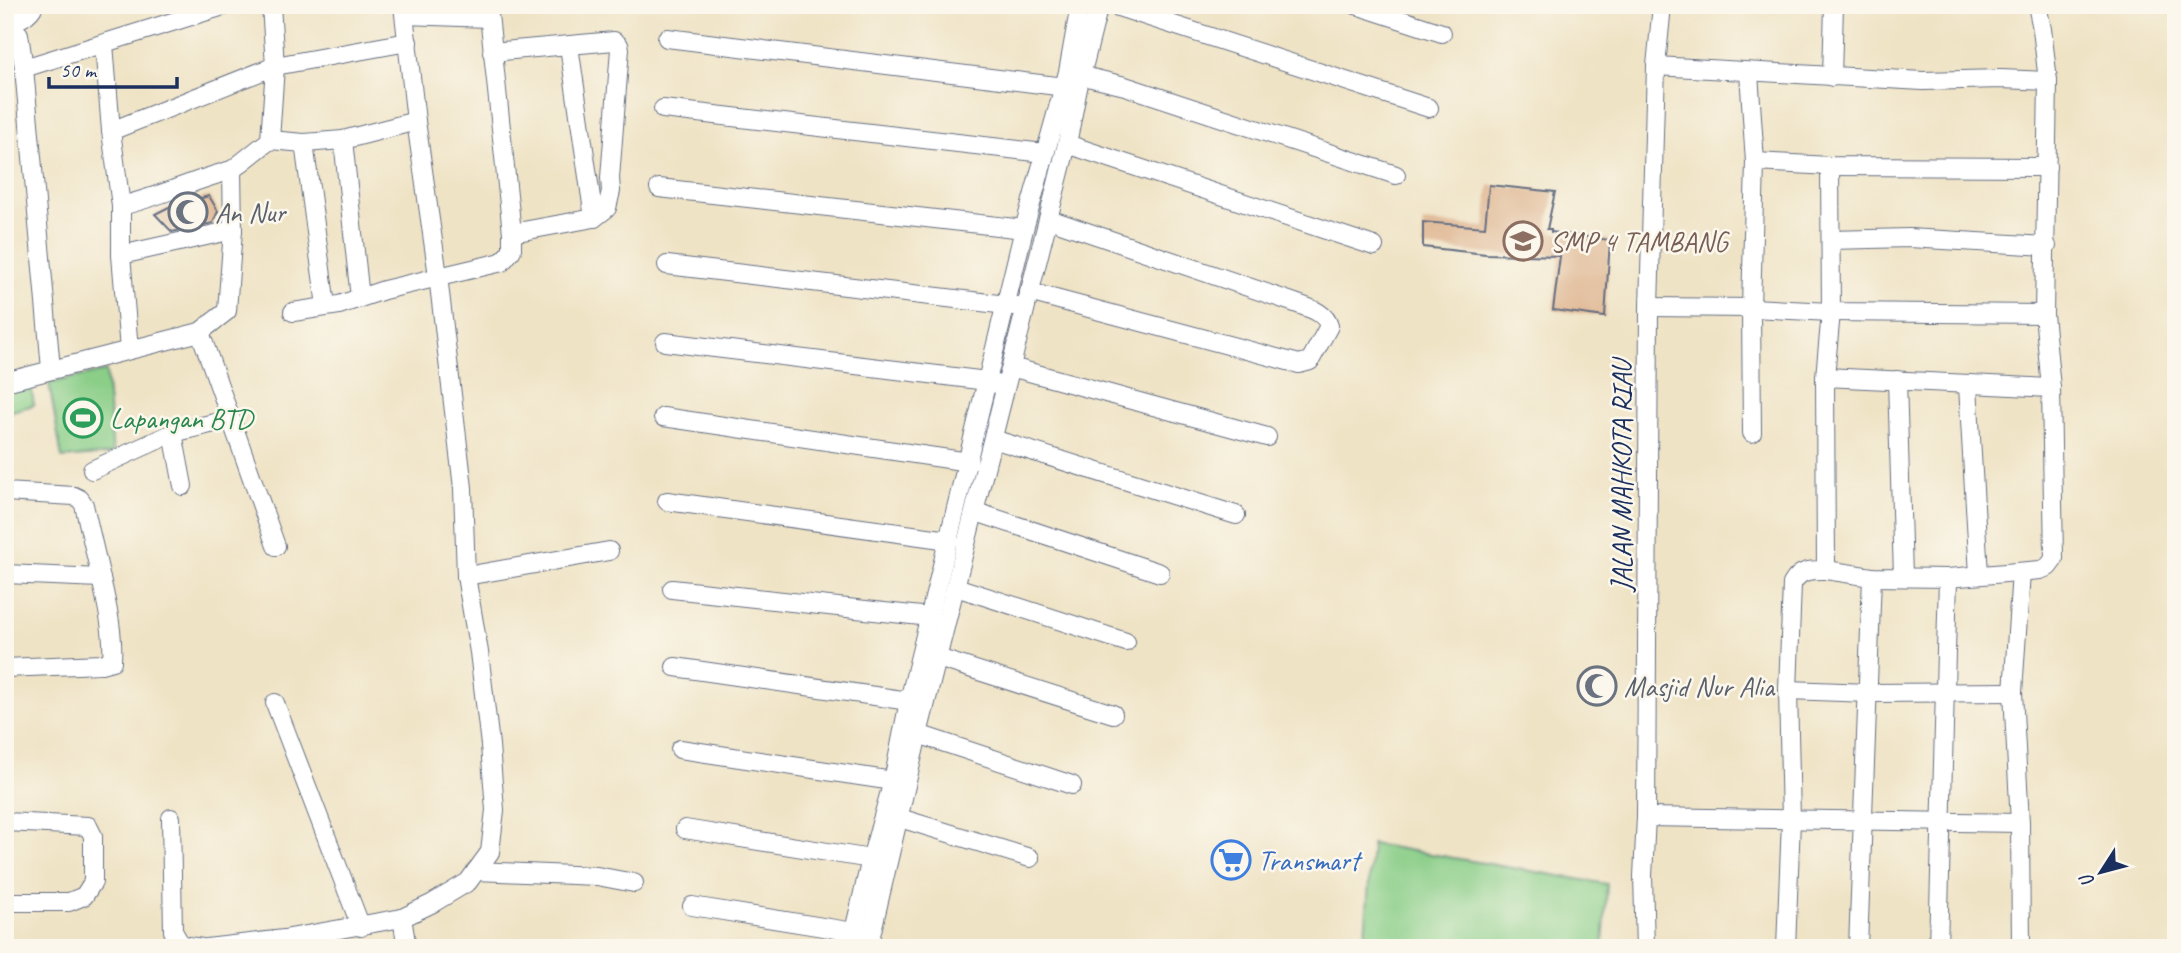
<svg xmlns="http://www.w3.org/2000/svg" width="2181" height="953" font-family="Caveat,sans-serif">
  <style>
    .green { fill: #8ace88; stroke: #527e73; stroke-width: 2 }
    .building { fill: #ddb28c }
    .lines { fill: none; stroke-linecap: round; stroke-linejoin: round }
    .minor-casing { stroke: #656e82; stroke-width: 20 }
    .minor { stroke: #fff; stroke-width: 18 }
    .labels { text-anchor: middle; stroke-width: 5; stroke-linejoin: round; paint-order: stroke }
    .worship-label { font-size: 28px; fill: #5b616d; stroke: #fbf7ec; text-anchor: start }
    .education-label { font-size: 28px; fill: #785e54; stroke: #fbf7ec; text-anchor: start }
    .leisure-label { font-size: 28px; fill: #27864d; stroke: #fbf7ec; text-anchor: start }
    .street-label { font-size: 28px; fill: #1b2f5e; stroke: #fbf7ec }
    .shop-label { font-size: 28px; fill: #366cbe; stroke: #fbf7ec; text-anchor: start }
  </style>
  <rect width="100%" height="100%" fill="#fbf7ec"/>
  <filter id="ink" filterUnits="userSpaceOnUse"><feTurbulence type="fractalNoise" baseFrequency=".0143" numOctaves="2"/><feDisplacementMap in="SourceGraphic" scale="14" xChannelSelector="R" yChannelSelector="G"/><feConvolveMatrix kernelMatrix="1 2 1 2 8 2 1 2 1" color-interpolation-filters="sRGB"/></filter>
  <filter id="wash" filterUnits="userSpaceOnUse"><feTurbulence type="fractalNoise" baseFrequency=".00686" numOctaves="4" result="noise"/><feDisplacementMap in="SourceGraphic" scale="28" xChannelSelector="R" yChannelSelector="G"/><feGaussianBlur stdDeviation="1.57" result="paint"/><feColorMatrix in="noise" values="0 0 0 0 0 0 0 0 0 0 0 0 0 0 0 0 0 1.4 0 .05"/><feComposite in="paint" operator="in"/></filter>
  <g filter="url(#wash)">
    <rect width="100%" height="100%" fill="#efe3c5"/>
    <g class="green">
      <polygon points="106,371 113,454 62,458 49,383"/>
      <polygon points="31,385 34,405 5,413 5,392"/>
      <polygon points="1372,844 1607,884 1603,948 1364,948"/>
    </g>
    <g id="blocks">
      <g class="building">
        <polygon points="1489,185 1555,192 1547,229 1551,229 1551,232 1610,240 1605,317 1553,310 1560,256 1486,254 1423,247 1423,222 1485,227"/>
        <polygon points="209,196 218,211 213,223 172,232 155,214 169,207"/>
      </g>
    </g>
  </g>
  <g filter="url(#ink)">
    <use href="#blocks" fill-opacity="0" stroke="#656e82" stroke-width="2"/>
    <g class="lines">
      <g class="minor-casing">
        <g id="minor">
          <polyline points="403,5 416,121 438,276 463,488 466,576 479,652 490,745 495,810 490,852 468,882 433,903 402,918 407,948"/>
          <polyline points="1112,5 1429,108"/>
          <polyline points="1356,5 1442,33"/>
          <polyline points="405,15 489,18"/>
          <path d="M 5,25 C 16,21 30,16 34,5"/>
          <polyline points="19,34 24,68 51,369"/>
          <polyline points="667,38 1073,88"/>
          <polyline points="104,44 111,131 121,206 121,255 129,350"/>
          <polyline points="569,46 594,218"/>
          <polyline points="492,52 614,41 619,45 620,49 610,178 611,191 607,208 594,218 512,233"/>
          <polyline points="1656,66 1923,81 2001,79 2048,81"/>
          <polyline points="24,68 227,5"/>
          <polyline points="1071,73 1125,86 1396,175"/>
          <polyline points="1749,73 1755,162"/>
          <polyline points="1832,77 1834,5"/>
          <polyline points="663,109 1044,153"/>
          <polyline points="111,131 275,66 408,42"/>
          <polyline points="270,140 304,143 343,140 416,121"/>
          <polyline points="343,140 360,298"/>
          <polyline points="304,143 326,306"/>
          <polyline points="1067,144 1374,246"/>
          <polyline points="659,188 1024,229"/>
          <path d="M 121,206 C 159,197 194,180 232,170"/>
          <polyline points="1831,240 1909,238 2047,246"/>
          <polyline points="121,255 233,230"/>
          <polyline points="667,265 1015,306"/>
          <path d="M 1029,292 L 1299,364 L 1310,361 L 1329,326 C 1325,311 1307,308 1295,303 L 1049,219"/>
          <polyline points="1649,307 1751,308 1831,312 2044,314"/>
          <polyline points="293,312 339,305 384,290 502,262 512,250 512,233 488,5"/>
          <polyline points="200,332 276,546"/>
          <polyline points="665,342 987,381 996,384"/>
          <polyline points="1011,367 1267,437"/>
          <polyline points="1825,377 2051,388"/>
          <polyline points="1897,380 1903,576"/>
          <polyline points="5,382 200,332 227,311 233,230 232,170 270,140 275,66 271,5"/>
          <polyline points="1968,386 1979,575"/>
          <polyline points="663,417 969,462"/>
          <polyline points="173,433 183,486"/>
          <polyline points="1752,433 1751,308 1755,162 1830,166 2047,167"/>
          <polyline points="993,439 1236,515"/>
          <polyline points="92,470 173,433 231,419"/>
          <polyline points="5,492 74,496 80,499 84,505 101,578 5,574"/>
          <polyline points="667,501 949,540"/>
          <polyline points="976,512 1160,573"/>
          <polyline points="1826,570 1872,577 1948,578 2040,570 2048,567 2054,559 2051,388 2044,314 2048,81 2042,29 2037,5"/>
          <polyline points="2021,572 2013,692 2020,823 2021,948"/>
          <polyline points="466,576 609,551"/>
          <polyline points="956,587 1126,642"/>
          <polyline points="672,589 930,617"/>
          <polyline points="938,658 1113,714"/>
          <polyline points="675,667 909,701"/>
          <path d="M 5,668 L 101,664 L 112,661 C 114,634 107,605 101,578"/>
          <polyline points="1788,690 1869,693 2013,692"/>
          <polyline points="275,703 361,927"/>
          <polyline points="918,734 1072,785"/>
          <polyline points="680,749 893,781"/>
          <polyline points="890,815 1030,858"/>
          <polyline points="1646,817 2020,823"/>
          <polyline points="171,818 173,931 181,945 202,948"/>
          <polyline points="5,822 88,826 93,836 93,882 84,896 69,902 5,902"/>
          <polyline points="685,829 871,859"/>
          <polyline points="476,871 597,876 634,883"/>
          <polyline points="692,906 854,932"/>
          <polyline points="207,948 284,939 402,918"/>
          <polyline points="850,948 871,859 893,781 909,701 1024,229 1068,72 1080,5"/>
          <polyline points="868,948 918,734 1067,144 1078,88 1099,5"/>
          <polyline points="1645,948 1643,876 1646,817 1649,307 1656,66 1662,5"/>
          <path d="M 1786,948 L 1791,820 L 1788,690 L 1792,584 C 1800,569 1811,570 1826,570 L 1825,377 L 1831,312 L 1830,166"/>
          <polyline points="1858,948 1872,577"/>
          <polyline points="1938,948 1948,578"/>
        </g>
      </g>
      <use href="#minor" class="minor"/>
    </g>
  </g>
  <defs>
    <g id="mosque-ring" transform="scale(2.0125)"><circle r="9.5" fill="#fbf7ec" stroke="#6b7280" stroke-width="1.5"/><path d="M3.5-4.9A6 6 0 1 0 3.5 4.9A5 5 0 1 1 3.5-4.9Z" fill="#6b7280"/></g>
    <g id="school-ring" transform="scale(2.0125)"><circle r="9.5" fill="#fbf7ec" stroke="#8d6e63" stroke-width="1.5"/><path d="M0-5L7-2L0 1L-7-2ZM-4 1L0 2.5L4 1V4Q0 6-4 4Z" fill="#8d6e63"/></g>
    <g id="stadium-ring" transform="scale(2.0125)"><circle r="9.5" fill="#fbf7ec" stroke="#2e9e5b" stroke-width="1.5"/><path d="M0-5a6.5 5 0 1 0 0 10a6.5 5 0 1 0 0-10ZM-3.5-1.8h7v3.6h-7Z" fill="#2e9e5b"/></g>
    <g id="supermarket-ring" transform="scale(2.0125)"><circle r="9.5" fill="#fbf7ec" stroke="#3f7fe0" stroke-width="1.5"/><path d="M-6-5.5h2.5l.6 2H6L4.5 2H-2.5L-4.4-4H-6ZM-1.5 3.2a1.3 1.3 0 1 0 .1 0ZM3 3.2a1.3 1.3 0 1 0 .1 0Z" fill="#3f7fe0"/></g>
  </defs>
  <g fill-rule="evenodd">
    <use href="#mosque-ring" x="188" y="212"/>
    <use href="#school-ring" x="1523" y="241"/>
    <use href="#stadium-ring" x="83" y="418"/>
    <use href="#mosque-ring" x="1597" y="686"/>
    <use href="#supermarket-ring" x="1231" y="860"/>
  </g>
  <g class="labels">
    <g class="worship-label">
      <text x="215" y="222">An Nur</text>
      <text x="1624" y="696">Masjid Nur Alia</text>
    </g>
    <g class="education-label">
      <text x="1550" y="251">SMP 4 TAMBANG</text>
    </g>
    <g class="leisure-label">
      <text x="110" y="428">Lapangan BTD</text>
    </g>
    <g class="street-label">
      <text transform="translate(1621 476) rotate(-90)" y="10">JALAN MAHKOTA RIAU</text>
    </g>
    <g class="shop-label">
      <text x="1258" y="870">Transmart</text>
    </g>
  </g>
  <rect width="2181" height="953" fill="none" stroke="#fbf7ec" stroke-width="28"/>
  <g transform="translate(2101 872) rotate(234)" stroke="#fbf7ec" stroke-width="5" paint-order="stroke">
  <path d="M0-5L12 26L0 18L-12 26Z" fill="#1b2f5e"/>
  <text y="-10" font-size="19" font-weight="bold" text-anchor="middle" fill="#1b2f5e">U</text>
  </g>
  <path d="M49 77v10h128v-10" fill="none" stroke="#1b2f5e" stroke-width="3.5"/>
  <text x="60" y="77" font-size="21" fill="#1b2f5e" stroke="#fbf7ec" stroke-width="5" paint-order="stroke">50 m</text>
</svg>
